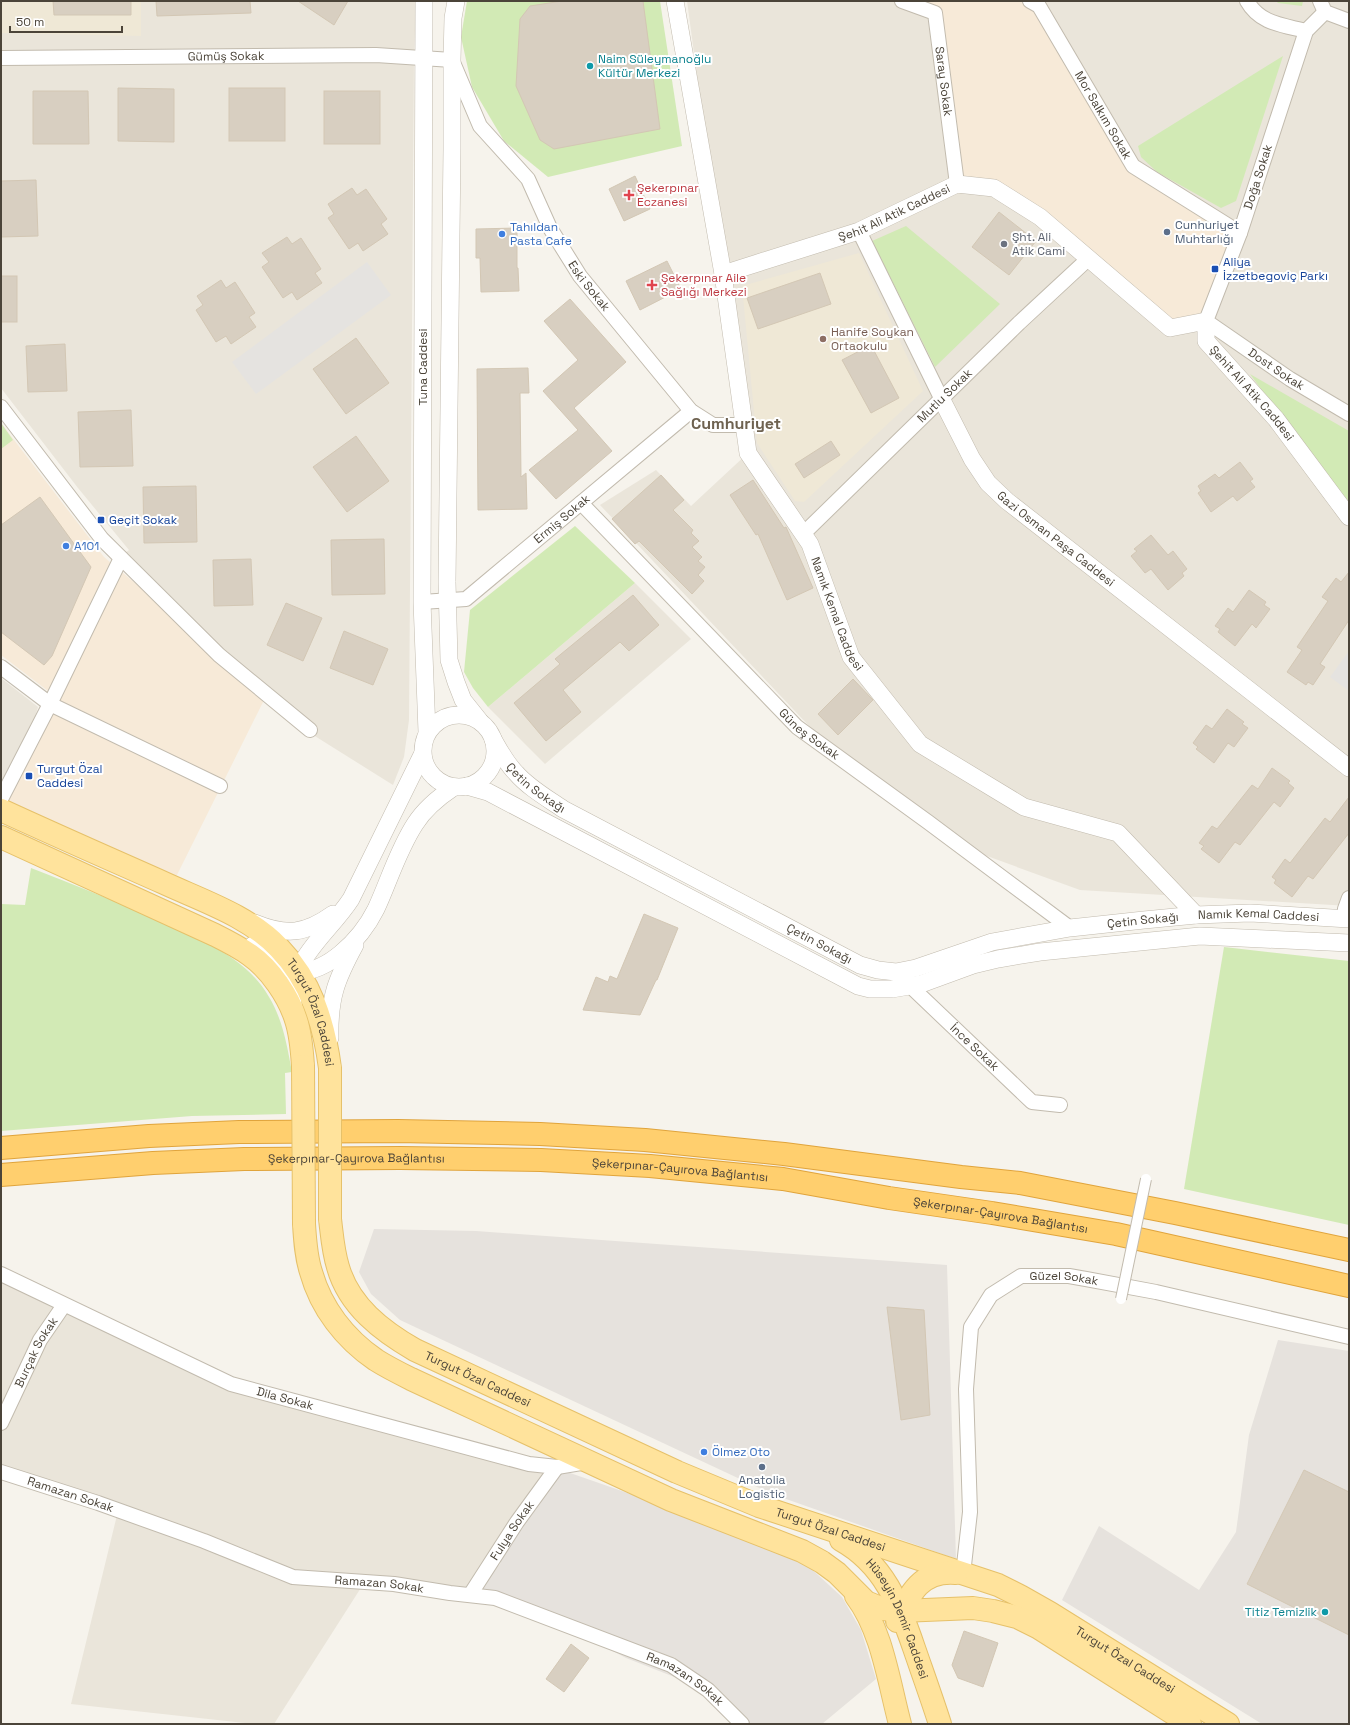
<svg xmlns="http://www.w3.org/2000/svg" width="1350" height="1725" font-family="'Space Grotesk',sans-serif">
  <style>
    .residential { fill: #eae5da }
    .commercial { fill: #f7ead8 }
    .industrial { fill: #e6e2dd }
    .education { fill: #efe8d6 }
    .green { fill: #d2eab5 }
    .parking { fill: #e5e3e0 }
    .building { fill: #d8cfc1; stroke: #d3c7b4 }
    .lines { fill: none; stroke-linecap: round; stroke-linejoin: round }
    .minor-casing { stroke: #c2bbae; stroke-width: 16 }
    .tertiary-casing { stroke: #c2bbae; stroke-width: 18 }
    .primary-casing { stroke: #e6c16a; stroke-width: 24 }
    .motorway-casing { stroke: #e0a43c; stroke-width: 24 }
    .minor { stroke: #fff; stroke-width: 14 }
    .tertiary { stroke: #fff; stroke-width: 17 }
    .primary { stroke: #ffe39c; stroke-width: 22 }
    .motorway { stroke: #ffcf6e; stroke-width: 22 }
    .pedestrian-bridge-casing { stroke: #c2bbae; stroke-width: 12; stroke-linecap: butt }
    .primary-bridge-casing { stroke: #e6c16a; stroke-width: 24; stroke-linecap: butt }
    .pedestrian-bridge { stroke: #fff; stroke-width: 10 }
    .primary-bridge { stroke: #ffe39c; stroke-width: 22 }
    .culture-dot { fill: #0f9aa8; stroke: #fff; stroke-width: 1.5 }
    .health-dot { fill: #e0444e; stroke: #fff; stroke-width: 1.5 }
    .service-dot { fill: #5c6f8a; stroke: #fff; stroke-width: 1.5 }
    .shop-dot { fill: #3f7fe0; stroke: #fff; stroke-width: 1.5 }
    .worship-dot { fill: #6b7280; stroke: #fff; stroke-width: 1.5 }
    .transit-dot { fill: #1a4fb4; stroke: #fff; stroke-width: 1.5 }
    .education-dot { fill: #8d6e63; stroke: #fff; stroke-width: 1.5 }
    .labels { text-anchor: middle; stroke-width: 4; stroke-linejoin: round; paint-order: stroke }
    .street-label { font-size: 12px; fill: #4b4439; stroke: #fff }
    .culture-label { font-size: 12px; fill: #0d838f; stroke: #fff; text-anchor: start }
    .health-label { font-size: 12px; fill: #be3a42; stroke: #fff; text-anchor: start }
    .service-label { font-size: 12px; fill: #4e5e75; stroke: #fff; text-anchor: start }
    .shop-label { font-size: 12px; fill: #366cbe; stroke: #fff; text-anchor: start }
    .worship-label { font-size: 12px; fill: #5b616d; stroke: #fff; text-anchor: start }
    .transit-label { font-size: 12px; fill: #164399; stroke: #fff; text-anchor: start }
    .education-label { font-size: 12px; fill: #785e54; stroke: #fff; text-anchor: start }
    .district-label { font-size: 16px; font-weight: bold; fill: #6e6250; stroke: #fff }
  </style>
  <rect width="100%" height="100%" fill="#f6f3ec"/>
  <g class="residential">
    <polygon points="1,1 416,1 414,59 409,720 404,757 393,785 310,733 120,557 129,550 78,488 1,388"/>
    <polygon points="687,1 902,1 935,13 1133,166 1030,1 1349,1 1349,906 1080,890 943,840 864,784 600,505 656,470 691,506 748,453"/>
    <polygon points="635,583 691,639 545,764 488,707"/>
    <polygon points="1,678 38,707 7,805 1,801"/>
    <polygon points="1,1276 230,1386 556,1465 475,1586 446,1593 364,1583 274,1724 254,1724 71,1704 118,1511 1,1472"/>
  </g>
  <g class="commercial">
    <polygon points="901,1 1029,1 1131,165 1239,233 1206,322 1171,329 994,186 956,183 935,14"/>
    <polygon points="1,423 104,557 267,694 176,877 164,870 7,805 17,760 48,691 1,655"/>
  </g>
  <g class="industrial">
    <polygon points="374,1229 476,1231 947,1265 956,1559 772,1494 400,1320 371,1294 359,1272"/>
    <polygon points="1278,1340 1349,1351 1349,1724 1262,1724 1062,1600 1099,1526 1199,1590 1236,1532 1249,1435"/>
    <polygon points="553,1467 685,1513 805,1563 842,1597 861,1630 876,1679 822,1724 741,1724 682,1680 626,1658 519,1601 477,1591 500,1564 515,1525"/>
  </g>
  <g class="education">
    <polygon points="1,1 141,1 141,36 1,33"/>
    <polygon points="859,253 923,391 804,502 795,501 757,443 742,286"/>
  </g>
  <g class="green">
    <polygon points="467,1 660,1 682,146 548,177 504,141 472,87 461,37"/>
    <polygon points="1276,1 1303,1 1302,6 1278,3"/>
    <polygon points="1283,56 1236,201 1221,208 1157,172 1141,157 1138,146"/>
    <polygon points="906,226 1000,304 935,367 872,241"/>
    <polygon points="1250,374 1349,431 1349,507 1337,492"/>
    <polygon points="1,423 13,440 1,449"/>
    <polygon points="575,526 635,583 488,707 473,688 464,672 470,610"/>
    <path d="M 31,868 C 72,884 113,900 153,918 C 195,937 245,955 269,997 C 283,1020 287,1046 292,1072 L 285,1073 L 286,1114 L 192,1116 L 1,1131 L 1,904 L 25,905 Z"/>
    <polygon points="1224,947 1349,961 1349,1225 1184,1189"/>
  </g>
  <g class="parking">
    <polygon points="367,262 391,295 256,394 232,362"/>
    <polygon points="1349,651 1349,691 1330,677"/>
  </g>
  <g class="building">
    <polygon points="53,1 131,1 131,15 54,15"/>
    <polygon points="156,1 250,1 251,13 157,16"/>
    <polygon points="298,1 348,1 334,25"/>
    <polygon points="562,1 643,1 660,129 554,149 540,140 516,86 520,19 530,6"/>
    <polygon points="118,88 174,89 174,142 118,141"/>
    <rect x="229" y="88" width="56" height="53"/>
    <polygon points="33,91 88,91 89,144 33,144"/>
    <rect x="324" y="91" width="56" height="53"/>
    <polygon points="635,176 650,209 624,221 609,189"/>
    <polygon points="36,180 38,236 1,237 1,181"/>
    <polygon points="352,188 357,195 366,189 387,219 381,224 388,234 363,251 358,243 349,249 328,218 334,214 328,204"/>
    <polygon points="999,212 1036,241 1009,275 972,247"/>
    <polygon points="517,228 517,268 518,268 519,291 481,292 480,258 476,258 476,229"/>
    <polygon points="287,237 292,244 301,238 321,269 315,273 322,283 297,300 292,292 283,298 262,267 269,262 262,253"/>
    <polygon points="667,261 681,289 640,310 626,281"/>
    <polygon points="820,273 831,304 758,329 747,298"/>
    <rect x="1" y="276" width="16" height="46"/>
    <polygon points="221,280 226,288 235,282 255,313 249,317 256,327 231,344 226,336 216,342 196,310 203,305 197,296"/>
    <polygon points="570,299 626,362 574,408 612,451 556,499 529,470 578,430 543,391 578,360 544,321"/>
    <polygon points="356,338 389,383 346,414 313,369"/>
    <polygon points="65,344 67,391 28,392 26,346"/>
    <polygon points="871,345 899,398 871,413 842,360"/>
    <polygon points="528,368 529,393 520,393 521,477 526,473 527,509 478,510 477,369"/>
    <polygon points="131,410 133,466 80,467 78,412"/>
    <polygon points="356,436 389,481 347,512 313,467"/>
    <polygon points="831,441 840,455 804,478 795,464"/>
    <polygon points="1240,462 1253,479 1250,481 1255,487 1237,501 1233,496 1211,512 1198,493 1201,491 1198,486 1215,474 1219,478"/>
    <polygon points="661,475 684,500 673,510 693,530 691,533 699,541 692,547 702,557 698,561 705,567 698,575 704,581 692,594 639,541 635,544 612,519"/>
    <polygon points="753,480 784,528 786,527 813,588 787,600 758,534 756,535 730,495"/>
    <polygon points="196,486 197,542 144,543 143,487"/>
    <polygon points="40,497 91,567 52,656 44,665 1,632 1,525"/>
    <polygon points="1151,535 1168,555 1173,551 1187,569 1182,573 1184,576 1168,590 1151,569 1145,573 1131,556 1137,551 1134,549"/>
    <polygon points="384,539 385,594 332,595 331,540"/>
    <polygon points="251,559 253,605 214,606 213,560"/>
    <polygon points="1349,572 1349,620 1320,664 1325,667 1313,685 1308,682 1306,685 1287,672 1302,650 1297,647 1328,601 1322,597 1336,578 1341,582"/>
    <polygon points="1249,590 1266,602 1264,605 1270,609 1256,628 1252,624 1235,646 1218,632 1220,629 1215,626 1228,608 1233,612"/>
    <polygon points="633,595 659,625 629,651 620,642 563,690 581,712 546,741 514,703 560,664 555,659"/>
    <polygon points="286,603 322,618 303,661 267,645"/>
    <polygon points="344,631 388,649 373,685 330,668"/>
    <polygon points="853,679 873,700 838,735 818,714"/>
    <polygon points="1227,709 1244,722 1242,724 1248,728 1234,747 1228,743 1214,763 1196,749 1198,747 1193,743 1206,725 1212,729"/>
    <polygon points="1272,768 1290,781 1288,783 1294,788 1280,807 1274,802 1240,845 1235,842 1219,863 1201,849 1204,846 1199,843 1212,826 1217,829 1252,785 1258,789"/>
    <polygon points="1349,797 1349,833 1313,879 1308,876 1292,897 1274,883 1276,880 1272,877 1285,859 1290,863 1325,818 1330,822"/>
    <polygon points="644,914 678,928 657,980 656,980 640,1015 583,1010 596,977 608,982 610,976 617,979"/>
    <polygon points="887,1307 924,1310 930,1415 901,1420"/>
    <polygon points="1304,1470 1349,1492 1349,1635 1247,1584"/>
    <polygon points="964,1631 998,1643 983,1687 958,1678 952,1665"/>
    <polygon points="571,1644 589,1658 564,1692 546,1679"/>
  </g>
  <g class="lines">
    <g class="minor-casing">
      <g id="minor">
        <path id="s1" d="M 902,1 L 935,13 L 957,184"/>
        <path id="s2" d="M 1030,1 L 1039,6 L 1133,166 L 1240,233"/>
        <path d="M 1247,1 C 1260,24 1283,25 1306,31"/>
        <polyline points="1320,1 1325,12 1349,21"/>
        <path id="s3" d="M 1325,12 L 1306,31 L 1240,233 L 1206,321 L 1290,379 L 1349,414"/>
        <path id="s4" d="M 1,58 L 376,55 L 452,60 L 480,126 L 528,179 L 550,228 L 580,276 L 691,411 L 713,425 L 744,425"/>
        <polyline points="859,231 942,400"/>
        <polyline points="1,407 102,539 219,655 310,730"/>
        <path id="s5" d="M 581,503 L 797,727 L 928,822 L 1070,928"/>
        <path id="s6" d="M 803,534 L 1019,323 L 1088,259"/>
        <path id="s7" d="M 422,602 L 466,599 L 691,411"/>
        <polyline points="1,667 50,704 220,786"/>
        <polyline points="1,799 50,704 121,558"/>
        <polyline points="1344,919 1345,909 1349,898"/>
        <path id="s8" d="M 905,981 L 1032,1102 L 1060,1105"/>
        <path id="s9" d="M 1,1274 L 231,1384 L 529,1464 L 557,1467 L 587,1462"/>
        <path id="s10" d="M 1,1423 L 40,1340 L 64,1305"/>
        <path id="s11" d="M 1,1472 L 98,1503 L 204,1541 L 293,1577 L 394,1584 L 450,1593 L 495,1598 L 671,1665 L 708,1690 L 742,1724"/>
        <path id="s12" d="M 963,1574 L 970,1512 L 966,1389 L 971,1327 L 991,1295 L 1021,1276 L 1069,1276 L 1086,1279 L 1156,1292 L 1349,1337"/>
        <path id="s13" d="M 470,1595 L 517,1522 L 557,1467"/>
      </g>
    </g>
    <g class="tertiary-casing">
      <g id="tertiary">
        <polyline points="424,1 422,602 427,732"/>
        <polyline points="456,1 453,18 452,60 452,149 447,582 449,660 456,682 463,700 479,720"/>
        <path id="s14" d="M 675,1 L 723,274 L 748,453 L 810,544 L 851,657 L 920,744 L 1024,807 L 1118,833 L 1196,915"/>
        <path id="s15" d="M 723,274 L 859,231 L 957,184 L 994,188 L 1040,217 L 1170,328 L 1206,321 L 1206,341 L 1276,419 L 1349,517"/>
        <path id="s16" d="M 942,400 L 972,459 L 988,483 L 1007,501 L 1349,768"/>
        <circle cx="459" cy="751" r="36"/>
        <path id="s17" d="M 493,739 C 500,751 506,763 516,773 C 529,788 547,798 563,809 L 860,965 L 878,970 L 896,972 L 916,968 L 992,942 L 1070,928 L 1144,920 L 1196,915 L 1250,913 L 1349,919"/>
        <polyline points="467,786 488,792 839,976 858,986 870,989 892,989 921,984 973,965 998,959 1040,952 1200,936 1349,943"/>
        <path d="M 255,923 C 287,936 305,934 333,914"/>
        <path d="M 253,945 C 265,953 276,966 290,970 C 325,979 362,937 376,909 C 389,881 398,850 415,824 C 425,808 439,797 454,787"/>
        <path d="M 294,1011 C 284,962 327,936 351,899 L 422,755"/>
        <path d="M 330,1038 C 329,998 336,980 355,945"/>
      </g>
    </g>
    <g class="primary-casing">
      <g id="primary">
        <path id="s18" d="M 1,810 C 55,835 110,859 164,883 C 203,901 249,916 279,948 C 311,981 324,1023 330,1068"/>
        <path d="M 1,837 L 215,935 C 227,941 239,947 250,955 C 270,969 289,997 296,1020 C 301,1035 302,1051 303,1066"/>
        <path id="s19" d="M 330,1219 C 332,1235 333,1251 338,1267 C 349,1306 382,1331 415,1350 L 677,1472 L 759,1506 L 998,1585 L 1020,1596 L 1050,1613 L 1228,1724"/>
        <path d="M 304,1224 C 305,1240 306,1257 311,1272 C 321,1308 345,1339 376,1360 C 387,1367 399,1373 411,1379 L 671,1500 L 802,1551 L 822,1562 L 837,1573 L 866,1602 L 883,1609 L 901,1611 L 973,1608 L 993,1611 L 1017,1617 L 1039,1628 L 1190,1724"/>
        <path id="s20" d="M 841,1540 C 884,1564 899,1604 914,1648 C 923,1674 932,1699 940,1724"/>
        <path d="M 856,1596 C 882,1630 889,1683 900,1724"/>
        <path d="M 897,1621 C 910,1593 921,1570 956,1573"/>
      </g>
    </g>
    <g class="motorway-casing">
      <g id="motorway">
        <polyline points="1,1148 149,1136 239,1132 398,1131 540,1134 645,1140 784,1154 961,1177 1020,1183 1175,1213 1349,1250"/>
        <path id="s21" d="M 1,1175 L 153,1163 L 244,1159 L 400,1158 L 541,1160 L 650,1166 L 783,1179 L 889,1198 L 992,1213 L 1116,1234 L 1349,1286"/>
      </g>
    </g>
    <use href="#minor" class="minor"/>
    <use href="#tertiary" class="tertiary"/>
    <use href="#primary" class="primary"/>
    <use href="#motorway" class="motorway"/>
    <g class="pedestrian-bridge-casing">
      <polyline id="pedestrian-bridge" points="1121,1299 1146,1179"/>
    </g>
    <g class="primary-bridge-casing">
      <g id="primary-bridge">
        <polyline points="303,1066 304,1224"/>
        <polyline points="330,1219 330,1068"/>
      </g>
    </g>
    <use href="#pedestrian-bridge" class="pedestrian-bridge"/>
    <use href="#primary-bridge" class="primary-bridge"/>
  </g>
  <g class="culture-dot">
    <circle cx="590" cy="66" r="4"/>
    <circle cx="1325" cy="1612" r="4"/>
  </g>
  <g class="health-dot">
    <path d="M627 189h4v4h4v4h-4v4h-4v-4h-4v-4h4z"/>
    <path d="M650 279h4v4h4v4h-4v4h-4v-4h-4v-4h4z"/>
  </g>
  <g class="service-dot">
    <circle cx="1167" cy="232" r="4"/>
    <circle cx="762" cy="1467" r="4"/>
  </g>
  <g class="shop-dot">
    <circle cx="502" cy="234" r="4"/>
    <circle cx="66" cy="546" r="4"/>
    <circle cx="704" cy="1452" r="4"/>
  </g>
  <circle class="worship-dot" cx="1004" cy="244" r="4"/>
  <g class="transit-dot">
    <rect x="1211" y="265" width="8" height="8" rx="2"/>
    <rect x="97" y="516" width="8" height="8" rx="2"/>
    <rect x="25" y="772" width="8" height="8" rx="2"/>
  </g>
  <circle class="education-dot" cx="823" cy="339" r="4"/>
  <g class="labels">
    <g class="street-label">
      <text dy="4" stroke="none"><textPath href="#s4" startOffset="225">Gümüş Sokak</textPath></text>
      <text dy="4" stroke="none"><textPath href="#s1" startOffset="104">Saray Sokak</textPath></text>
      <text dy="4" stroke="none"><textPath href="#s2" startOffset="137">Mor Salkım Sokak</textPath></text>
      <text transform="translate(1258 177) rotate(-72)" y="4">Doğa Sokak</text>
      <text dy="4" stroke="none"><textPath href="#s15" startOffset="182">Şehit Ali Atik Caddesi</textPath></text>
      <text dy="4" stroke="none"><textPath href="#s4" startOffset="718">Eski Sokak</textPath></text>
      <text transform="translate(423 367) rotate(-90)" y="4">Tuna Caddesi</text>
      <text dy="4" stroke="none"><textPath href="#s3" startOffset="419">Dost Sokak</textPath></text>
      <text dy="4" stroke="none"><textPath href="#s15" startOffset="640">Şehit Ali Atik Caddesi</textPath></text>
      <text dy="4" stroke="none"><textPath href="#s6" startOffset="198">Mutlu Sokak</textPath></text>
      <text dy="4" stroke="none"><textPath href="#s7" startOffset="169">Ermiş Sokak</textPath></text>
      <text dy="4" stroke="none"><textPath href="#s16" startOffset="183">Gazi Osman Paşa Caddesi</textPath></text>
      <text dy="4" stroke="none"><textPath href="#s14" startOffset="643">Namık Kemal Caddesi</textPath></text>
      <text dy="4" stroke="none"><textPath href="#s5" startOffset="325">Güneş Sokak</textPath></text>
      <text dy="4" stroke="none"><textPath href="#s17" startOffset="66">Çetin Sokağı</textPath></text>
      <text dy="4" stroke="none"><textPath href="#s17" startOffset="842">Namık Kemal Caddesi</textPath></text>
      <text dy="4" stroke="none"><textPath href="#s17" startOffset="726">Çetin Sokağı</textPath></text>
      <text dy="4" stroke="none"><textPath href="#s17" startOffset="390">Çetin Sokağı</textPath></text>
      <text dy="4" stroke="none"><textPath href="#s18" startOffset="385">Turgut Özal Caddesi</textPath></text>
      <text dy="4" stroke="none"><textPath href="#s8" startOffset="96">İnce Sokak</textPath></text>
      <text dy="4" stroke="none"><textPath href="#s21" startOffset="356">Şekerpınar-Çayırova Bağlantısı</textPath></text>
      <text dy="4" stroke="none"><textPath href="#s21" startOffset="680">Şekerpınar-Çayırova Bağlantısı</textPath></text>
      <text dy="4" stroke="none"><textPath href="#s21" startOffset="1004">Şekerpınar-Çayırova Bağlantısı</textPath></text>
      <text dy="4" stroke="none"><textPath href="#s12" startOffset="364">Güzel Sokak</textPath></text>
      <text dy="4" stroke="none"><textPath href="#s10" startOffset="79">Burçak Sokak</textPath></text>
      <text dy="4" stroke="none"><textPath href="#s19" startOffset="234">Turgut Özal Caddesi</textPath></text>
      <text dy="4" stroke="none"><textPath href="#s9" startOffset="311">Dila Sokak</textPath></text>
      <text dy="4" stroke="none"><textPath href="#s11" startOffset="73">Ramazan Sokak</textPath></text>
      <text dy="4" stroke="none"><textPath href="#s13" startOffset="77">Fulya Sokak</textPath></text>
      <text dy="4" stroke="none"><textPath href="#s19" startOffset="618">Turgut Özal Caddesi</textPath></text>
      <text dy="4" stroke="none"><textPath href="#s11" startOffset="397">Ramazan Sokak</textPath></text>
      <text dy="4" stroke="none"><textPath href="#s20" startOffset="100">Hüseyin Demir Caddesi</textPath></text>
      <text dy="4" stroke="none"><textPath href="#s19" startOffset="942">Turgut Özal Caddesi</textPath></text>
      <text dy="4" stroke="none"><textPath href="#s11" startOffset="721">Ramazan Sokak</textPath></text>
    </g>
    <g class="culture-label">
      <text x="598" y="63">Naim Süleymanoğlu<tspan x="598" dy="14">Kültür Merkezi</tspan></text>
      <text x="1317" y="1616" text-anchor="end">Titiz Temizlik</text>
    </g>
    <g class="health-label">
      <text x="637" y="192">Şekerpınar<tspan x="637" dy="14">Eczanesi</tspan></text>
      <text x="661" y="282">Şekerpınar Aile<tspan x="661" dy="14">Sağlığı Merkezi</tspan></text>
    </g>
    <g class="service-label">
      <text x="1175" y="229">Cunhuriyet<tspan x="1175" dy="14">Muhtarlığı</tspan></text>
      <text x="762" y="1484" text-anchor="middle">Anatolia<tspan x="762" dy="14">Logistic</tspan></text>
    </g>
    <g class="shop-label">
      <text x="510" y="231">Tahıldan<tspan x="510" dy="14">Pasta Cafe</tspan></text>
      <text x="74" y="550">A101</text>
      <text x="712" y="1456">Ölmez Oto</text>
    </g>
    <g class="worship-label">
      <text x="1012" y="241">Şht. Ali<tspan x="1012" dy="14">Atik Cami</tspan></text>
    </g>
    <g class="transit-label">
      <text x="1223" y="266">Aliya<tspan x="1223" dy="14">İzzetbegoviç Parkı</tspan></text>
      <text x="109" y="524">Geçit Sokak</text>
      <text x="37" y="773">Turgut Özal<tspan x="37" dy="14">Caddesi</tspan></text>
    </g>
    <g class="education-label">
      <text x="831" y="336">Hanife Soykan<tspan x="831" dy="14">Ortaokulu</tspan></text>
    </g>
    <g class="district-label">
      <text x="736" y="429">Cumhuriyet</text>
    </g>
  </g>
  <rect width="1350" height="1725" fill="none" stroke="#4b4439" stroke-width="4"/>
  <path d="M10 26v6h112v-6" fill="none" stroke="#4b4439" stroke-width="2"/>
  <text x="16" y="26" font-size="12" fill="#4b4439" stroke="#ffffff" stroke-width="3" paint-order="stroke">50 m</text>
</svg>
